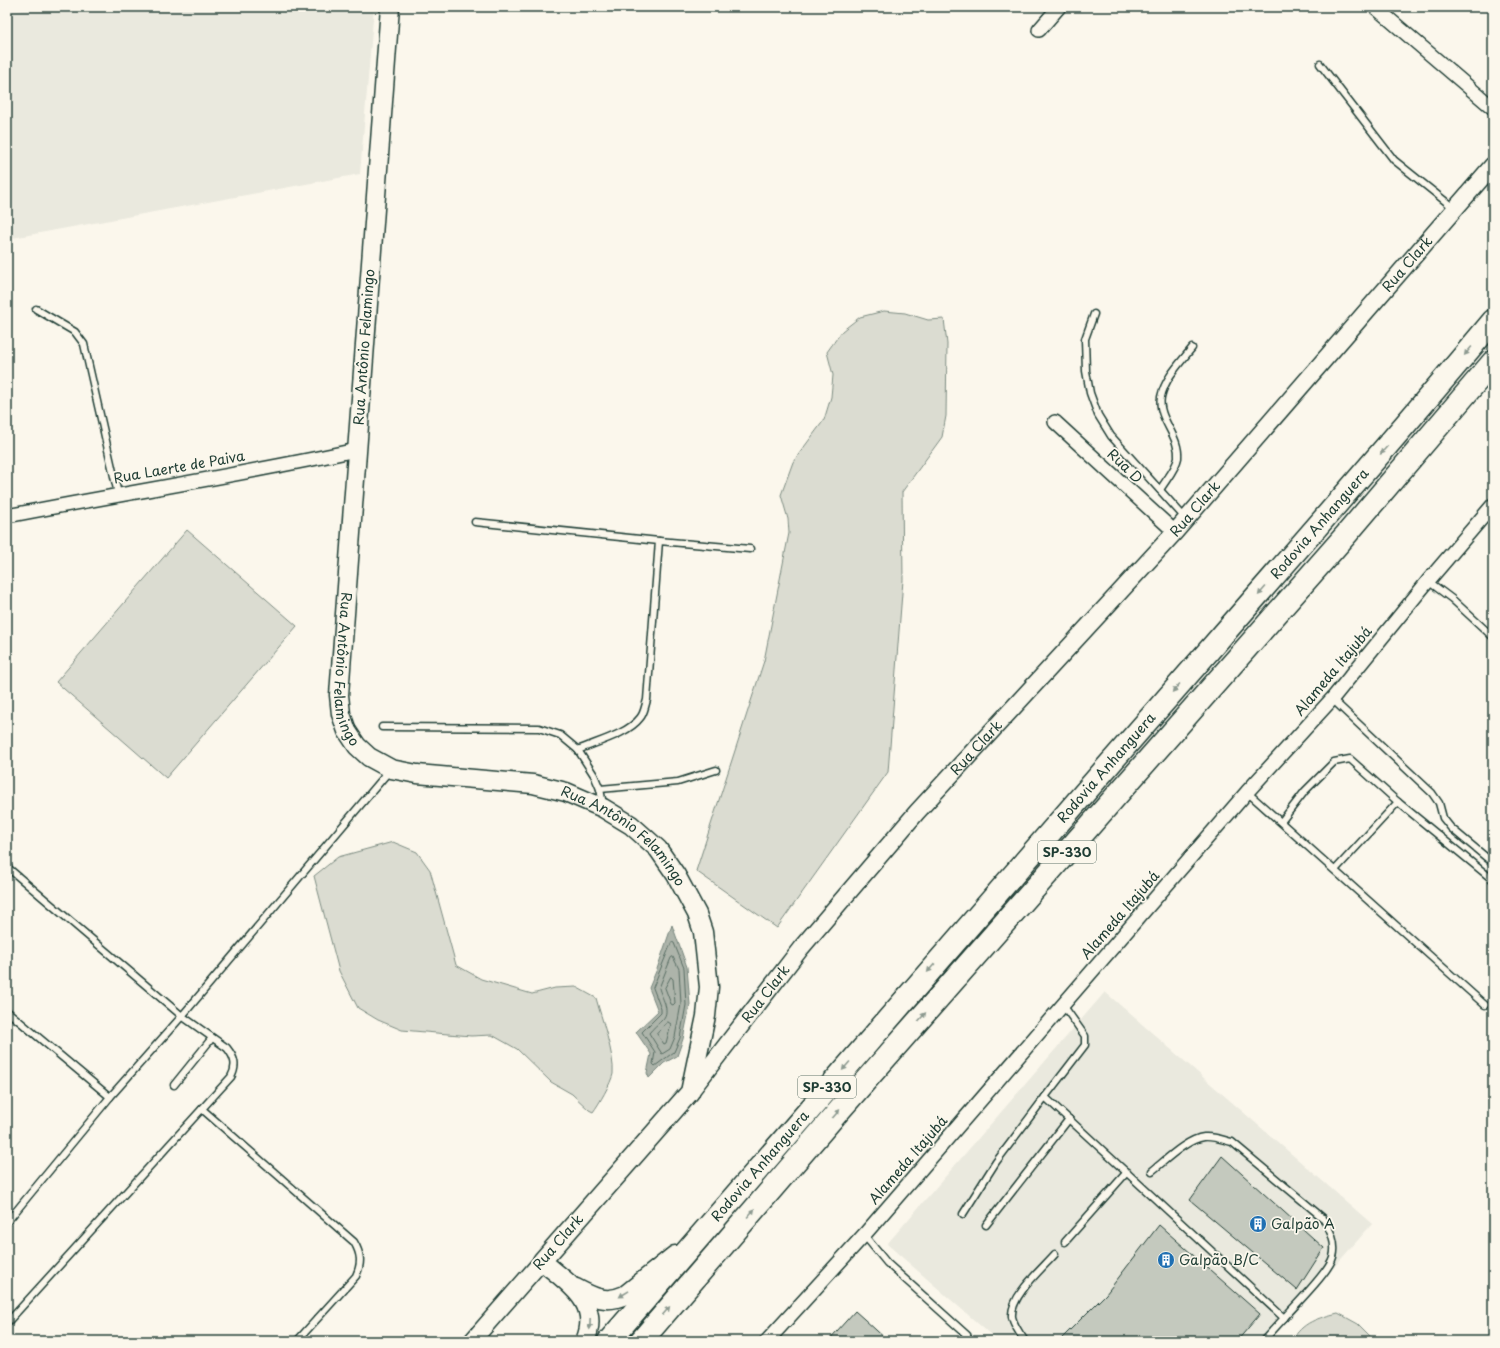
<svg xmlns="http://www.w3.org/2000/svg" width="1500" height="1348" font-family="'Playpen Sans',sans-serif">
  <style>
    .built { fill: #eae9de }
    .green { fill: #dbdcd1; stroke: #7d8c82 }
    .water { fill: #adb4aa; stroke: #74847b }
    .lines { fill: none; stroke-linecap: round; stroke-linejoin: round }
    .shore { stroke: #586d63; stroke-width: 1 }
    .building { fill: #c4c9be; stroke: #1f3d34 }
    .service-casing { stroke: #1f3d34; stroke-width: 9 }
    .minor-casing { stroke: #1f3d34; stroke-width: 16 }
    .tertiary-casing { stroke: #1f3d34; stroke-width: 19 }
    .secondary-casing { stroke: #1f3d34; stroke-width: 21 }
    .motorway-casing { stroke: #1f3d34; stroke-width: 25 }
    .service { stroke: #fbf7ec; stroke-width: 6 }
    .minor { stroke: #fbf7ec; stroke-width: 13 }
    .tertiary { stroke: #fbf7ec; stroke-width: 16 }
    .secondary { stroke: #fbf7ec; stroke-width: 18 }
    .motorway { stroke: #fbf7ec; stroke-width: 22 }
    .oneway { fill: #8d9a90 }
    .labels { text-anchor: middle; stroke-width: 3.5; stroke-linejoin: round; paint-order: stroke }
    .shield { fill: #fbf7ec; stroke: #61756b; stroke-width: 1 }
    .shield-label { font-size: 13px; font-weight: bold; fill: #1f3d34 }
    .street-label { font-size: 14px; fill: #1f3d34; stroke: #fbf7ec }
    .poi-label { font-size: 14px; fill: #1f3d34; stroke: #fbf7ec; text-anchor: start }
  </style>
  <rect width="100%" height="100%" fill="#fbf7ec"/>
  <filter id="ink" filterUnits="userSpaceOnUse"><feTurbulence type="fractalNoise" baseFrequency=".025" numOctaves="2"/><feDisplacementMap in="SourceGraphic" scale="8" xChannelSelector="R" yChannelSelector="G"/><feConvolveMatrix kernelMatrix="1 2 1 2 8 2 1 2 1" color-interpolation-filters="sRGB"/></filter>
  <g filter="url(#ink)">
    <g class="built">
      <polygon points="38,7 374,7 360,174 7,239 7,13"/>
      <polygon points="1105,992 1372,1224 1269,1341 998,1341 887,1244"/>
    </g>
    <g class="green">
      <polygon points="884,311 905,313 928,320 944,319 947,344 946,416 942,437 902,492 903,580 888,772 777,928 696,871 764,661 789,533 788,519 781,495 793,462 824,420 831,397 833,375 827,352 842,331 860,317"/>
      <polygon points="187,530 297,626 166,778 56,682"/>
      <path d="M 393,842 L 417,852 L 430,870 L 456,965 L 481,979 L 532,994 L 555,988 L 576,987 L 596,998 C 601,1017 615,1056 613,1074 C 611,1083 599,1104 593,1112 L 589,1110 L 572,1094 L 551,1082 L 517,1049 L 492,1035 L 471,1036 L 402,1030 L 378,1020 L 358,1008 L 339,971 L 314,876 L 338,857 Z"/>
      <path d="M 1338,1313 L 1358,1324 L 1375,1341 L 1292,1341 C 1302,1322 1318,1318 1338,1313 Z"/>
    </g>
    <polygon class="water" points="672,925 687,967 690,1005 683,1039 677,1056 664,1063 649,1078 647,1073 651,1054 636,1032 658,1011 649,988 657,969"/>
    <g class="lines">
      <g class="shore">
        <polygon points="672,942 674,943 684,968 686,1005 680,1038 674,1052 655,1066 653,1064 655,1052 642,1032 661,1013 661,1009 653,988"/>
        <path d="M 673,957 L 679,969 L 681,1004 L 675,1037 L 670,1049 L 662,1054 L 649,1033 C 653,1028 658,1024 663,1019 C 671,1010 661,997 659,988 L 671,958 Z"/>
        <polygon points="671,977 673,979 675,1003 673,1005 671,1004 665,988"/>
        <polygon points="668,1022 671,1024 666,1043 664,1044 657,1034"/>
      </g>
    </g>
    <g class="building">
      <polygon points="1222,1156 1324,1248 1297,1290 1190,1200"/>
      <polygon points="1159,1225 1260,1314 1237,1341 1059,1341 1106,1294"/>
      <polygon points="855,1311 864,1319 888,1341 828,1341"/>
    </g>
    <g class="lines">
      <g class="service-casing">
        <g id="service">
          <polyline points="1320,64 1394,160 1455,209"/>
          <polyline points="36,309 75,332 84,344 118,494"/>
          <polyline points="1094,314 1085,339 1086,371 1090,393 1098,415 1111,436 1186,519"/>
          <path d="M 1160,490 C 1165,481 1176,469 1178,458 C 1180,435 1157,419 1161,397 C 1165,378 1180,363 1192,348"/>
          <path d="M 475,522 L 659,541 L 647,700 C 645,706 644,714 640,718 C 628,734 596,742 578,750"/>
          <polyline points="659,541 750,549"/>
          <polyline points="1428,581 1452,599 1493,637"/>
          <polyline points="1332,699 1432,793 1439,803 1443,818 1451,828 1493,863"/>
          <polyline points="382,727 539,728 560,735 578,750 594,775 600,789 603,804"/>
          <polyline points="600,789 678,782 716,770"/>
          <polyline points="1247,792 1485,1005"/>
          <polyline points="1281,822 1305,791 1334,762 1350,759 1398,802 1493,880"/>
          <path d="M 7,867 L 182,1016 L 227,1048 C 235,1058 237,1066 231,1077 L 7,1323"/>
          <polyline points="1335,870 1398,802"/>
          <polyline points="1063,1005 1085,1036 1085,1045 1045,1097 1284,1318 1263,1341"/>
          <polyline points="7,1011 110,1097"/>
          <polyline points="174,1085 212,1038"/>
          <path d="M 202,1109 L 354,1242 C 361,1254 362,1263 356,1276 L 297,1341"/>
          <path d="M 1152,1171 C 1166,1160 1187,1139 1204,1137 C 1214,1136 1223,1140 1232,1142 L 1323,1218 C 1330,1230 1337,1243 1333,1257 C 1329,1272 1296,1304 1284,1318"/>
          <polyline points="963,1214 996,1162 1045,1097"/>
          <polyline points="7,1222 110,1097 182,1016 390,770"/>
          <polyline points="986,1225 1069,1119"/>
          <polyline points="864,1235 887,1263 967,1335 962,1341"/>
          <polyline points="1065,1242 1127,1172"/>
          <path d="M 1025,1341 C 1020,1334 1014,1326 1012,1317 C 1010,1296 1042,1269 1055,1254"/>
        </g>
      </g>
      <g class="minor-casing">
        <g id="minor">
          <polyline points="1375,7 1493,108"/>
          <polyline points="1039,30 1059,7"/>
          <polyline points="1055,422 1175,532"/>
          <path d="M 7,516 C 123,493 241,475 356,450"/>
          <polyline points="767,1341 864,1235 1247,792 1332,699 1428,581 1493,505"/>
        </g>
      </g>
      <g class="tertiary-casing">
        <g id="tertiary">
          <path id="s1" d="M 690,1092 L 801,948 L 917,812 L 1175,532 L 1493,165"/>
          <polyline points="472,1341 542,1261"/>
        </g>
      </g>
      <g class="secondary-casing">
        <g id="secondary">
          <path id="s2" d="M 390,7 L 339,695 L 341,714 L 347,731 L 357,746 L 369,757 L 391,769 L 417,774 L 533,784 L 566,792 L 603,808 L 631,825 L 658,849 L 676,875 L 697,914 L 703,932 L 709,987 L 706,1016 L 690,1092 L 542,1261 C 567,1283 602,1302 585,1341"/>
          <path d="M 576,1288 C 593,1297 606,1304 625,1295 L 675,1255"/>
        </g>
      </g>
      <g class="motorway-casing">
        <g id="motorway">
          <path id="s3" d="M 609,1341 C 775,1149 940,957 1107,767 C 1236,619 1367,472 1493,321"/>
          <polyline points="641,1341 837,1113 1345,536 1493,362"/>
        </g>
      </g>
      <use href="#service" class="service"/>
      <use href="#minor" class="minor"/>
      <use href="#tertiary" class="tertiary"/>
      <use href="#secondary" class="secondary"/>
      <use href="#motorway" class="motorway"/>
    </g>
    <defs><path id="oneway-solid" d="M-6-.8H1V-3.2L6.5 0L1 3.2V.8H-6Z"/></defs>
    <g class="oneway">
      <use href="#oneway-solid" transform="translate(1468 351) rotate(130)"/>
      <use href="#oneway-solid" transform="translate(1384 450) rotate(131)"/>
      <use href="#oneway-solid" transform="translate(1262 591) rotate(131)"/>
      <use href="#oneway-solid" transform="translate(1176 688) rotate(131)"/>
      <use href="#oneway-solid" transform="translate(931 968) rotate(131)"/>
      <use href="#oneway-solid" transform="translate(922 1017) rotate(-49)"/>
      <use href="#oneway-solid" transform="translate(846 1066) rotate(131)"/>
      <use href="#oneway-solid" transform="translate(836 1114) rotate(-49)"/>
      <use href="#oneway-solid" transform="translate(751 1213) rotate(-49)"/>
      <use href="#oneway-solid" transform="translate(624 1294) rotate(148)"/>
      <use href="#oneway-solid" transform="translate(666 1311) rotate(-49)"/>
      <use href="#oneway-solid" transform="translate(590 1324) rotate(92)"/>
    </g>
  </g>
  <defs>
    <g id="building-disc" transform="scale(0.9)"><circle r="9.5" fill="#1f6fb2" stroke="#fbf7ec"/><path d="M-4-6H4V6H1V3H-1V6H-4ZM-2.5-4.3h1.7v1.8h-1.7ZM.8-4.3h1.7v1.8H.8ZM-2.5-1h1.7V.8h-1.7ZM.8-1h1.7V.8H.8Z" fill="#fff"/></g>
  </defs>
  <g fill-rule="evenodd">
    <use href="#building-disc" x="1258" y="1224"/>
    <use href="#building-disc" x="1166" y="1260"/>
  </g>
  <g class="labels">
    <g class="shield">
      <rect x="1038" y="841" width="58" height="22" rx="3"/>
      <rect x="798" y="1076" width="58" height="22" rx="3"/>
    </g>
    <g class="shield-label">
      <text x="1067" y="857">SP-330</text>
      <text x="827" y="1092">SP-330</text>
    </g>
    <g class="street-label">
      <text dy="5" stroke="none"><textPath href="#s1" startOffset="1096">Rua Clark</textPath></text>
      <text transform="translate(364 347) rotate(-86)" y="5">Rua Antônio Felamingo</text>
      <text transform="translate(1125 466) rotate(43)" y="5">Rua D</text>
      <text transform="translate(179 467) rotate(-10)" y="5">Rua Laerte de Paiva</text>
      <text dy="5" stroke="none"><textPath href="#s1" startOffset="772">Rua Clark</textPath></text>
      <text dy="5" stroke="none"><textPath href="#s3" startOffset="1083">Rodovia Anhanguera</textPath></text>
      <text dy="5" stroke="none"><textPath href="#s2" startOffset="665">Rua Antônio Felamingo</textPath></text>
      <text transform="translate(1333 671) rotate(-50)" y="5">Alameda Itajubá</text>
      <text dy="5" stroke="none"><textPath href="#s1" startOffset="448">Rua Clark</textPath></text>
      <text dy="5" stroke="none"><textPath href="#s3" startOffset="759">Rodovia Anhanguera</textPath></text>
      <text dy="5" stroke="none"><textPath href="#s2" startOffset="1037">Rua Antônio Felamingo</textPath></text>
      <text transform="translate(1120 915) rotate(-49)" y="5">Alameda Itajubá</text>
      <text dy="5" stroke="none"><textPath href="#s1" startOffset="124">Rua Clark</textPath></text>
      <text transform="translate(908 1160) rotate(-49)" y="5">Alameda Itajubá</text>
      <text dy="5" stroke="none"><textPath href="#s3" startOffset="231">Rodovia Anhanguera</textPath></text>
      <text transform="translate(558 1242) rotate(-49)" y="5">Rua Clark</text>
    </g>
    <g class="poi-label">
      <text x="1271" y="1229">Galpão A</text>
      <text x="1179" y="1265">Galpão B/C</text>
    </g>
  </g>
  <rect width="1500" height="1348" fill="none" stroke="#fbf7ec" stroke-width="24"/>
  <rect x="12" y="12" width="1476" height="1324" fill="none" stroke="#1f3d34" stroke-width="1.5" filter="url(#ink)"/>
</svg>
